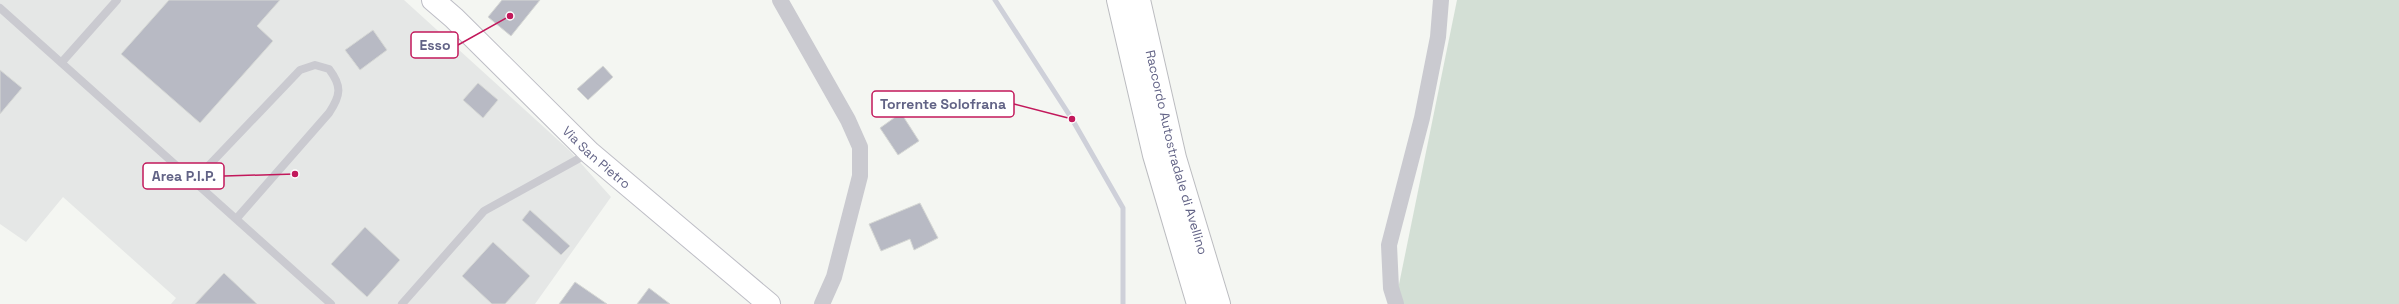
<svg xmlns="http://www.w3.org/2000/svg" width="2399" height="304" font-family="'Space Grotesk',sans-serif">
  <style>
    .built { fill: #e5e7e6 }
    .green { fill: #d3dfd5 }
    .lines { fill: none; stroke-linecap: round; stroke-linejoin: round }
    .stream { stroke: #ced0d9; stroke-width: 5 }
    .building { fill: #b8bac4; stroke: #d6d8d5 }
    .secondary-casing { stroke: #bebec6; stroke-width: 24 }
    .highway-casing { stroke: #bbbcc0; stroke-width: 24 }
    .lane { stroke: #cacad0; stroke-width: 8 }
    .street { stroke: #cacad0; stroke-width: 16 }
    .secondary { stroke: #fff; stroke-width: 22 }
    .highway { stroke: #fff; stroke-width: 22 }
    .labels { text-anchor: middle; stroke-width: 4; stroke-linejoin: round; paint-order: stroke }
    .street-label { font-size: 13px; fill: #626386; stroke: #fff }
    .leader { fill: none; stroke: #c2185b; stroke-width: 1.5 }
    .callout-dot { fill: #c2185b; stroke: #fff; stroke-width: 1.5 }
    .callout { fill: #fff; stroke: #c2185b; stroke-width: 1.5 }
    .callout-label { font-size: 14px; text-anchor: middle; font-weight: bold; fill: #626386 }
  </style>
  <rect width="100%" height="100%" fill="#f4f6f2"/>
  <polygon class="built" points="0,0 404,0 569,150 611,197 535,304 171,304 176,298 63,197 26,242 0,224"/>
  <polygon class="green" points="1457,0 2399,0 2399,304 1395,304"/>
  <g class="lines">
    <polyline class="stream" points="995,0 1072,119 1123,208 1123,304"/>
  </g>
  <g class="building">
    <polygon points="169,0 280,0 257,26 273,41 200,123 121,54"/>
    <polygon points="502,0 540,0 511,36 488,17"/>
    <polygon points="373,30 387,50 360,70 345,50"/>
    <polygon points="603,66 613,77 588,100 577,89"/>
    <polygon points="0,70 22,88 0,114"/>
    <polygon points="478,83 498,100 483,118 463,100"/>
    <polygon points="901,113 919,141 898,155 880,128"/>
    <polygon points="920,203 938,238 914,250 910,239 881,251 869,224"/>
    <polygon points="530,210 570,246 561,255 522,220"/>
    <polygon points="365,227 400,260 367,297 331,264"/>
    <polygon points="493,242 530,276 505,304 492,304 462,276"/>
    <polygon points="224,273 257,304 195,304"/>
    <polygon points="575,282 607,304 559,304"/>
    <polygon points="649,288 670,304 637,304"/>
  </g>
  <g class="lines">
    <g class="secondary-casing">
      <g id="secondary">
        <path id="s1" d="M 433,0 L 454,18 L 590,153 L 769,304"/>
      </g>
    </g>
    <g class="highway-casing">
      <g id="highway">
        <polyline points="1118,0 1154,155 1198,304"/>
        <path id="s2" d="M 1139,0 L 1175,158 L 1219,304"/>
      </g>
    </g>
    <g class="lane">
      <polyline points="0,8 331,304"/>
      <polyline points="62,62 117,0"/>
      <path d="M 194,181 L 300,70 L 315,65 L 329,69 C 342,86 341,95 329,113 L 237,218"/>
      <polyline points="402,304 484,211 589,153"/>
    </g>
    <g class="street">
      <polyline points="780,0 848,120 860,147 860,176 834,277 822,304"/>
      <polyline points="1396,304 1391,288 1389,245 1422,118 1438,37 1441,0"/>
    </g>
    <use href="#secondary" class="secondary"/>
    <use href="#highway" class="highway"/>
  </g>
  <g class="labels">
    <g class="street-label">
      <text dy="5" stroke="none"><textPath href="#s2" startOffset="157">Raccordo Autostradale di Avellino</textPath></text>
      <text dy="5" stroke="none"><textPath href="#s1" startOffset="227">Via San Pietro</textPath></text>
    </g>
  </g>
  <path class="leader" d="M510 16L458 45M1072 119L1014 104M295 174L224 176"/>
  <g class="callout-dot">
    <circle cx="510" cy="16" r="4"/>
    <circle cx="1072" cy="119" r="4"/>
    <circle cx="295" cy="174" r="4"/>
  </g>
  <g class="callout">
    <rect x="411" y="32" width="47" height="26" rx="4"/>
    <rect x="872" y="91" width="142" height="26" rx="4"/>
    <rect x="143" y="163" width="81" height="26" rx="4"/>
  </g>
  <g class="callout-label">
    <text x="435" y="50">Esso</text>
    <text x="943" y="109">Torrente Solofrana</text>
    <text x="184" y="181">Area P.I.P.</text>
  </g>
</svg>
